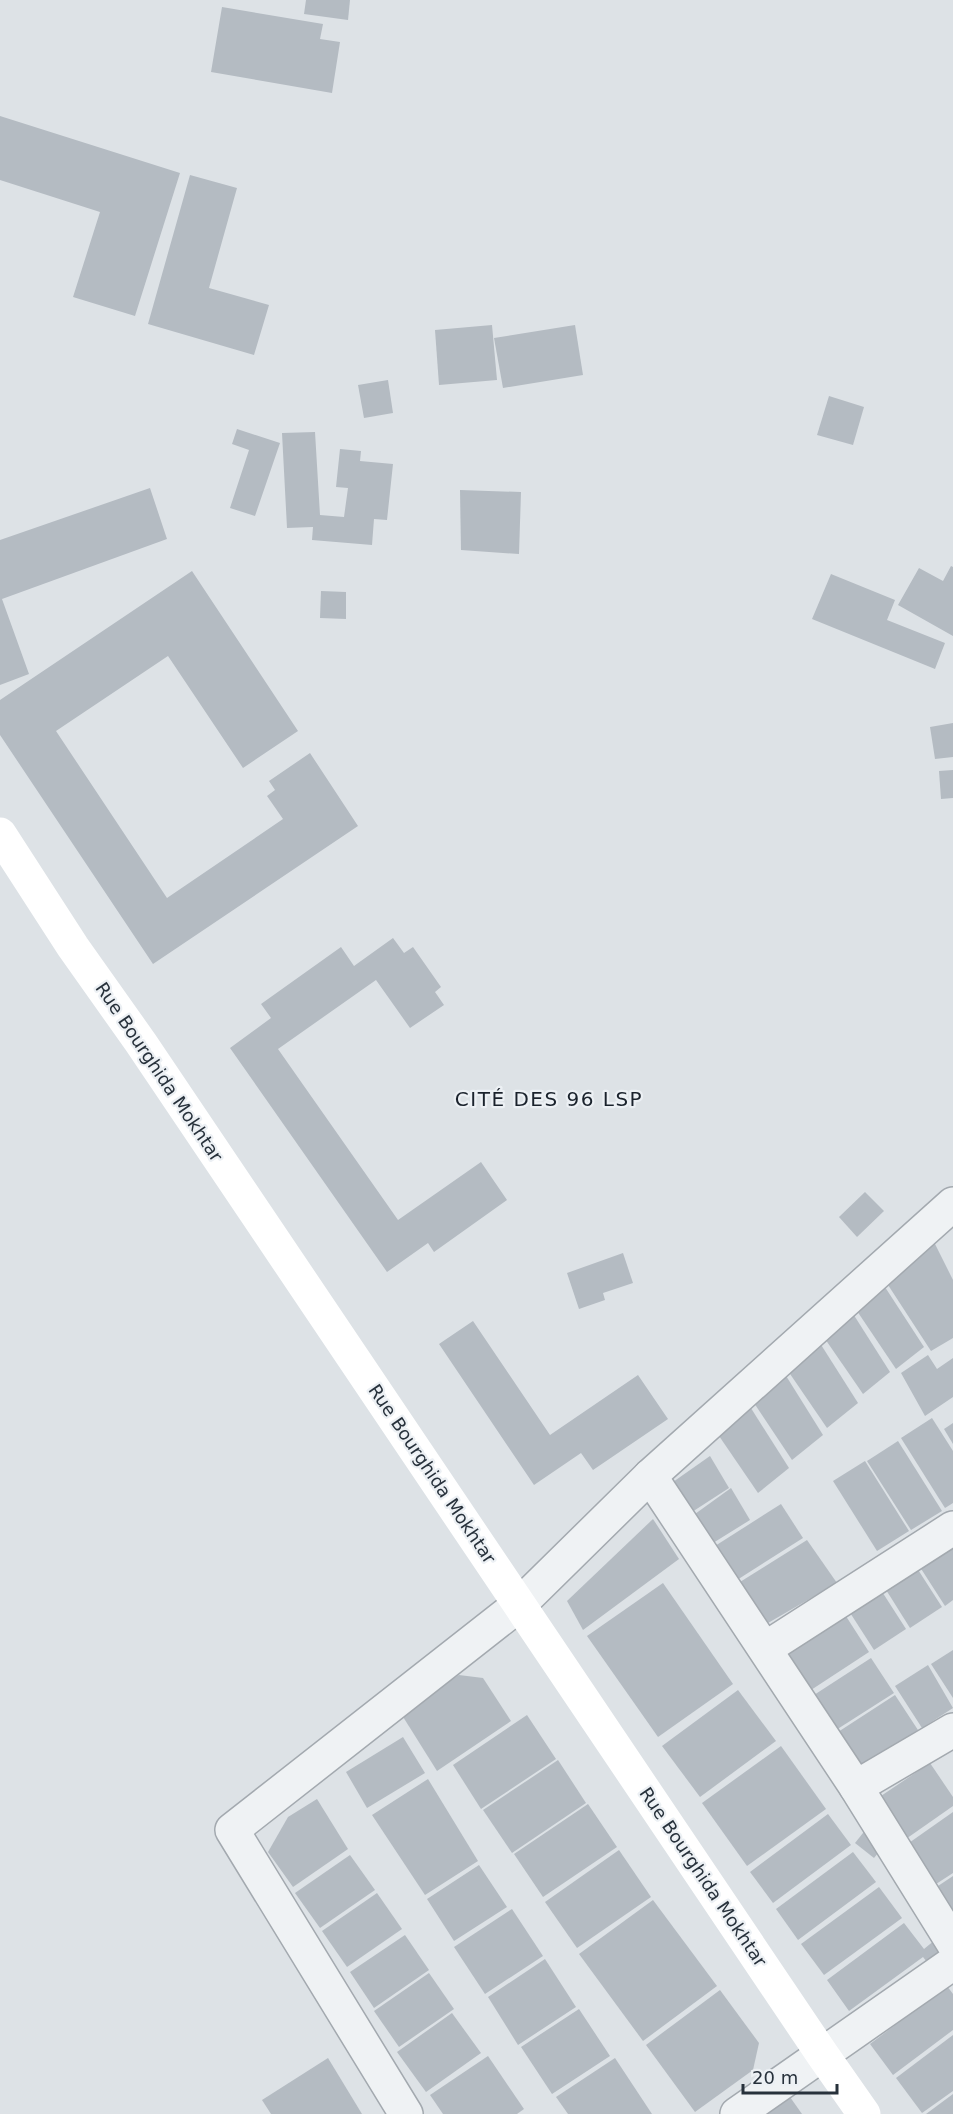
<svg xmlns="http://www.w3.org/2000/svg" width="953" height="2114" font-family="'DejaVu Sans',sans-serif">
  <style>
    .building { fill: #b4bbc2 }
    .lines { fill: none; stroke-linecap: round; stroke-linejoin: round }
    .minor-casing { stroke: #a3a9af; stroke-width: 36 }
    .minor { stroke: #eff2f4; stroke-width: 33 }
    .secondary { stroke: #fff; stroke-width: 33 }
    .labels { text-anchor: middle; stroke-width: 4.5; stroke-linejoin: round; paint-order: stroke }
    .street-label { font-size: 18px; fill: #27313b; stroke: #ecf0f4 }
    .neighbourhood-label { font-size: 20px; letter-spacing: 1.5px; fill: #1a222c; stroke: #ecf0f4 }
  </style>
  <rect width="100%" height="100%" fill="#dde2e6"/>
  <g class="building">
    <polygon points="306,0 350,0 348,20 304,14"/>
    <polygon points="222,7 323,24 320,39 340,42 332,93 211,72"/>
    <polygon points="0,116 180,173 135,316 73,297 100,212 0,180"/>
    <polygon points="190,175 237,188 209,288 269,305 254,355 148,324"/>
    <polygon points="492,325 497,380 439,385 435,330"/>
    <polygon points="575,325 583,375 503,388 494,338"/>
    <polygon points="388,380 393,413 364,418 358,385"/>
    <polygon points="829,396 864,407 853,445 817,435"/>
    <polygon points="237,429 280,443 255,516 230,508 249,450 232,444"/>
    <polygon points="315,432 320,515 344,517 348,488 336,487 340,449 361,451 360,461 393,464 387,520 374,519 372,545 312,540 313,527 287,528 282,433"/>
    <polygon points="150,488 167,539 2,599 29,674 0,685 0,540"/>
    <polygon points="460,490 521,492 519,554 461,550"/>
    <polygon points="951,566 953,567 953,636 898,605 919,568 943,581"/>
    <polygon points="192,571 298,731 243,768 168,656 56,731 167,898 283,819 267,796 275,790 269,781 310,753 358,826 153,964 0,735 0,700"/>
    <polygon points="831,574 895,600 887,620 945,643 935,669 812,619"/>
    <polygon points="321,591 346,592 346,619 320,618"/>
    <polygon points="953,723 953,757 935,759 930,727"/>
    <polygon points="953,770 953,798 941,799 939,771"/>
    <polygon points="393,938 404,953 413,947 441,987 435,992 444,1005 410,1028 376,980 278,1049 398,1220 481,1162 507,1200 434,1252 428,1243 387,1272 230,1048 271,1018 261,1004 341,947 354,966"/>
    <polygon points="865,1192 884,1211 857,1237 839,1217"/>
    <polygon points="930,1234 953,1280 953,1338 931,1351 877,1268"/>
    <polygon points="623,1253 633,1283 603,1293 605,1300 579,1309 567,1273"/>
    <polygon points="883,1284 924,1347 896,1369 855,1308"/>
    <polygon points="850,1309 890,1372 863,1394 821,1333"/>
    <polygon points="473,1321 550,1435 638,1375 668,1419 593,1470 581,1453 534,1485 439,1344"/>
    <polygon points="818,1340 858,1403 827,1428 786,1368"/>
    <polygon points="928,1355 937,1369 953,1358 953,1397 925,1416 901,1373"/>
    <polygon points="783,1371 823,1435 792,1460 752,1400"/>
    <polygon points="749,1405 789,1468 758,1493 717,1433"/>
    <polygon points="932,1418 953,1451 953,1503 945,1508 901,1438"/>
    <polygon points="953,1423 953,1444 944,1429"/>
    <polygon points="898,1441 942,1511 911,1530 867,1461"/>
    <polygon points="710,1456 729,1488 692,1512 673,1482"/>
    <polygon points="865,1461 909,1531 877,1551 833,1481"/>
    <polygon points="731,1488 750,1520 713,1543 695,1514"/>
    <polygon points="781,1504 803,1538 737,1580 715,1546"/>
    <polygon points="653,1519 679,1559 583,1630 567,1601"/>
    <polygon points="807,1540 837,1583 768,1623 740,1582"/>
    <polygon points="953,1547 953,1600 945,1606 918,1564"/>
    <polygon points="915,1565 942,1607 910,1628 883,1585"/>
    <polygon points="663,1583 733,1684 658,1737 587,1636"/>
    <polygon points="879,1587 906,1629 874,1650 847,1608"/>
    <polygon points="842,1610 869,1652 811,1690 783,1648"/>
    <polygon points="953,1650 953,1698 931,1664"/>
    <polygon points="871,1658 894,1693 836,1730 814,1695"/>
    <polygon points="928,1665 953,1708 922,1728 895,1686"/>
    <polygon points="459,1675 483,1678 511,1721 437,1771 400,1712"/>
    <polygon points="738,1690 776,1741 700,1797 662,1746"/>
    <polygon points="895,1695 918,1730 861,1767 838,1732"/>
    <polygon points="527,1715 556,1759 481,1809 453,1765"/>
    <polygon points="403,1737 425,1773 367,1808 346,1772"/>
    <polygon points="781,1746 826,1809 747,1866 702,1803"/>
    <polygon points="558,1760 586,1803 512,1853 483,1810"/>
    <polygon points="930,1763 953,1797 953,1806 903,1841 875,1800"/>
    <polygon points="428,1779 478,1861 425,1895 372,1815"/>
    <polygon points="317,1799 348,1849 293,1887 268,1852 288,1817"/>
    <polygon points="588,1804 617,1847 543,1897 514,1854"/>
    <polygon points="953,1812 953,1873 933,1886 906,1845"/>
    <polygon points="828,1814 851,1845 773,1903 750,1872"/>
    <polygon points="871,1823 890,1838 874,1858 855,1843"/>
    <polygon points="619,1850 651,1897 577,1948 545,1902"/>
    <polygon points="853,1852 876,1882 798,1940 776,1909"/>
    <polygon points="350,1855 375,1890 320,1928 295,1893"/>
    <polygon points="479,1865 507,1907 454,1941 427,1899"/>
    <polygon points="953,1876 953,1915 935,1888"/>
    <polygon points="879,1887 902,1918 824,1975 801,1944"/>
    <polygon points="377,1893 402,1929 347,1967 322,1931"/>
    <polygon points="653,1900 717,1986 643,2041 579,1954"/>
    <polygon points="512,1909 543,1956 485,1994 454,1947"/>
    <polygon points="904,1923 924,1949 941,1935 953,1950 934,1971 923,1957 849,2011 827,1980"/>
    <polygon points="405,1935 429,1970 374,2008 350,1972"/>
    <polygon points="545,1959 576,2007 518,2045 488,1997"/>
    <polygon points="429,1973 454,2009 399,2047 374,2011"/>
    <polygon points="947,1986 953,1994 953,2030 893,2075 870,2044"/>
    <polygon points="720,1990 759,2043 753,2070 695,2112 646,2045"/>
    <polygon points="579,2009 610,2056 552,2094 521,2047"/>
    <polygon points="452,2013 481,2053 426,2092 397,2052"/>
    <polygon points="953,2035 953,2091 922,2113 896,2078"/>
    <polygon points="488,2056 524,2109 517,2114 443,2114 430,2095"/>
    <polygon points="328,2058 362,2114 271,2114 262,2100"/>
    <polygon points="615,2058 652,2114 568,2114 556,2097"/>
    <polygon points="953,2094 953,2114 926,2114"/>
    <polygon points="790,2097 802,2114 767,2114"/>
  </g>
  <g class="lines">
    <g class="minor-casing">
      <g id="minor">
        <polyline points="650,1476 856,1787 953,1943"/>
        <polyline points="766,1648 953,1528"/>
        <polyline points="856,1787 953,1730"/>
        <polyline points="406,2114 232,1830 520,1604 650,1476 953,1204"/>
        <polyline points="737,2114 953,1963"/>
      </g>
    </g>
    <use href="#minor" class="minor"/>
    <polyline class="secondary" points="0,834 73,947 141,1043 822,2054 864,2114"/>
  </g>
  <g class="labels">
    <g class="street-label">
      <text transform="translate(159 1072) rotate(56)" y="6">Rue Bourghida Mokhtar</text>
      <text transform="translate(432 1474) rotate(56)" y="6">Rue Bourghida Mokhtar</text>
      <text transform="translate(703 1877) rotate(56)" y="6">Rue Bourghida Mokhtar</text>
    </g>
    <g class="neighbourhood-label">
      <text x="549" y="1106">CITÉ DES 96 LSP</text>
    </g>
  </g>
  <path d="M743 2084v9h94v-9" fill="none" stroke="#27313b" stroke-width="3"/>
  <text x="752" y="2084" font-size="18" fill="#27313b" stroke="#ecf0f4" stroke-width="4.5" paint-order="stroke">20 m</text>
</svg>
